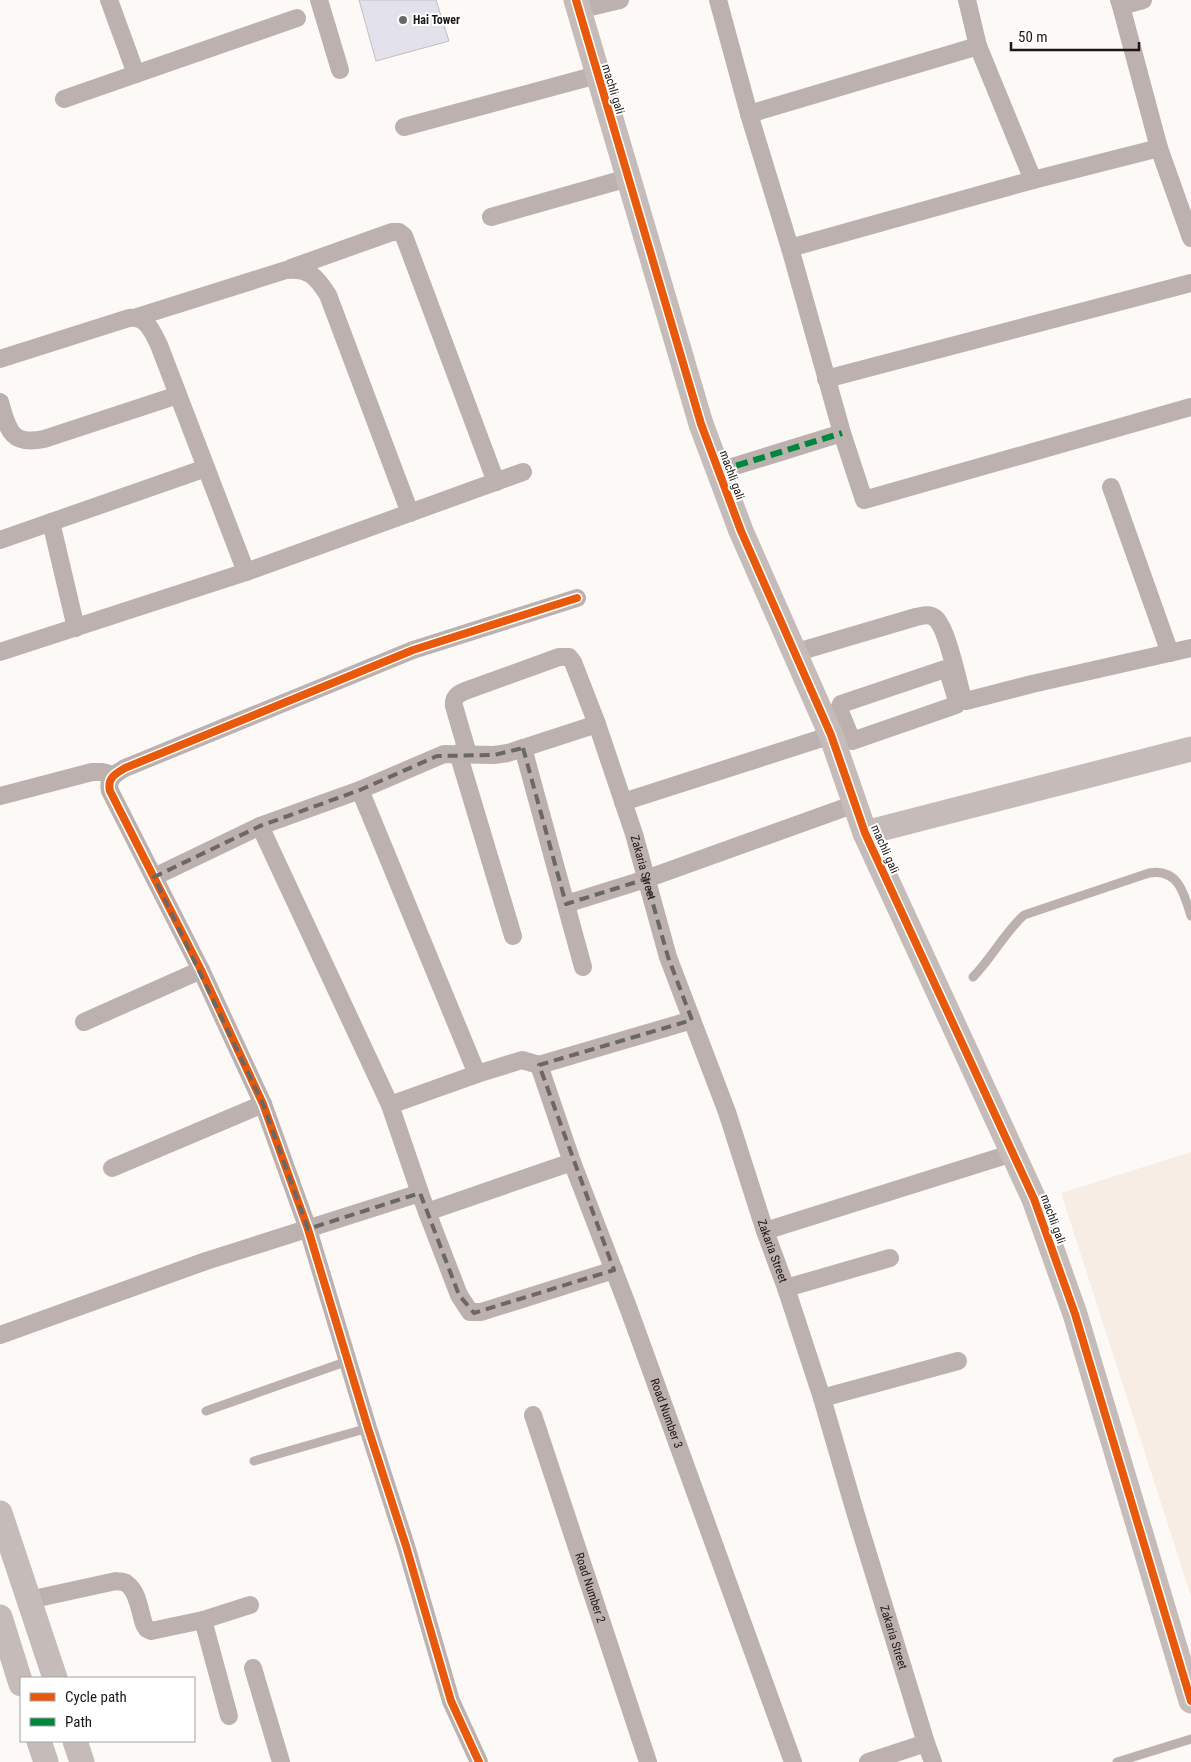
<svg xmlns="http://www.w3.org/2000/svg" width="1191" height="1762" font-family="'Roboto Condensed',sans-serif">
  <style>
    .built { fill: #f8ede4 }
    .building { fill: #e3e2ec; stroke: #c0bebf }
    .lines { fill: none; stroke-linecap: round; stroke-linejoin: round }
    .lane { stroke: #bcb1ae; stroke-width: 9 }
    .street { stroke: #bcb1ae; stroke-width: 18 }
    .secondary { stroke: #c5bbb8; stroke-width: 25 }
    .quiet { stroke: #00873e; stroke-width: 6; stroke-dasharray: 12 6; stroke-linecap: butt }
    .cycleway-casing { stroke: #fff; stroke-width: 11 }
    .cycleway { stroke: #e8590c; stroke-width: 8 }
    .marked { fill: none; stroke: #6a6764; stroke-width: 4; stroke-dasharray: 10 6; stroke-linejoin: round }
    .poi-dot { fill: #6a6764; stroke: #fff; stroke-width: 2 }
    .labels { text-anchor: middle; stroke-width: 4; stroke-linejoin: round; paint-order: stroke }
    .poi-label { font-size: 12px; font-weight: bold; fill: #1c1815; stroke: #fff; text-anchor: start }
    .street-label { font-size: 12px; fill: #1c1815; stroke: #fff }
  </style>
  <rect width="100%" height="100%" fill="#fcf9f6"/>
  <polygon class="built" points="1191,1152 1191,1596 1061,1193"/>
  <polygon class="building" points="359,0 436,0 449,41 376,61"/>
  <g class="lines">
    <g class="lane">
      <path d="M 973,977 C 992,958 1004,933 1024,915 L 1149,873 C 1178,868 1184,893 1191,916"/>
      <polyline points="206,1411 348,1361"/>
      <polyline points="254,1461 368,1428"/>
      <polyline points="1117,1762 1191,1739"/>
    </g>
    <g class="street">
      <polyline points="109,0 136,74"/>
      <polyline points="319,0 340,70"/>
      <polyline points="718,0 749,114 790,248 842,433 864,500 1191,407"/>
      <polyline points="967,0 978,46 1033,180"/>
      <polyline points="1119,0 1121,6 1143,0"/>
      <polyline points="1121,6 1159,148 1191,238"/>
      <polyline points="578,10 620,0"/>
      <polyline points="64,99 297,18"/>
      <polyline points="749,114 978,46"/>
      <polyline points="404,127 597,75"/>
      <polyline points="491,217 628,178"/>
      <polyline points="790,248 1033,180 1159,148"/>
      <polyline points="291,268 392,232 399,232 404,236 496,482"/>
      <path d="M 137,317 L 286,270 C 309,268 316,276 328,295 L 410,513"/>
      <path d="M 0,359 L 129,318 C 147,316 152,331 159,345 L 246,572"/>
      <polyline points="826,379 1191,283"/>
      <path d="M 0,402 C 8,430 11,446 44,439 L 178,395"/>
      <polyline points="719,471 842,433"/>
      <polyline points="1111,487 1170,653"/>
      <polyline points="51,522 76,628"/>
      <polyline points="0,540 206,468"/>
      <polyline points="0,652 246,572 523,472"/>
      <path d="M 794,653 L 916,617 C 922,616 929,613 935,618 C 947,627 958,682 963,699 L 966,701 L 1032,684 L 1191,648"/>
      <polygon points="945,669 948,671 957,701 956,705 852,741 839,709 841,704"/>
      <polyline points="523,748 583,967"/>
      <polyline points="458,753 513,936"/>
      <path id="s1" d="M 468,754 L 454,706 C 453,697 458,694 465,691 L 559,657 L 569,657 L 573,662 L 597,724 L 634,834 L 668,957 L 727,1112 L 765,1231 L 786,1288 L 822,1398 L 856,1515 L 926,1743"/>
      <polyline points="360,790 444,754 494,755 508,753 597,724"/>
      <polyline points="0,796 92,772 102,772 113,775"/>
      <polyline points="623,802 841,732"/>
      <polyline points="154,877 260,826"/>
      <polyline points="566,904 646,879 855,804"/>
      <polyline points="84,1022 201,970"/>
      <path id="s2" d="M 539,1065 L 572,1162 L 628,1307 L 793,1762"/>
      <polyline points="390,1105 477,1074"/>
      <polyline points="112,1168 263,1104"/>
      <polyline points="420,1193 390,1105 260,826 360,790 477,1074 522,1060 539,1065 692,1020"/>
      <polyline points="427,1212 459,1295 470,1312 481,1312 614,1270"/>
      <polyline points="765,1231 1013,1153"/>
      <polyline points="786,1288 890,1258"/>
      <polyline points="0,1335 206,1261 420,1193 427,1212 572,1162"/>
      <polyline points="822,1398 958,1361"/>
      <path id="s3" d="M 533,1415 L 648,1762"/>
      <path d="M 29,1600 L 116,1581 C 120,1582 124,1581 127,1584 C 138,1591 140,1613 144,1624 L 147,1629 L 151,1631 L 203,1620 L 250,1605"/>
      <polyline points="203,1620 229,1716"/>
      <polyline points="253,1668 281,1762"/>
      <path d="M 479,1762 L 451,1701 L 406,1546 L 368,1428 L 308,1229 L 263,1104 L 201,970 L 110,791 C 107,778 115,774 125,768 L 413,650 L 577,598"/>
      <polyline points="868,1762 926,1743 933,1762"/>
    </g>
    <g class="secondary">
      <polyline points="576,0 701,424 741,531 831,735 865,833 1034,1199 1075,1314 1191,1701"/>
      <polyline points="865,833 1191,749"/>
      <polyline points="0,1513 55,1678"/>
      <polyline points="0,1617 21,1684"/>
      <polyline points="39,1741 46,1762"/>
      <polyline points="75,1741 82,1762"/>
    </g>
    <polyline class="quiet" points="719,471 842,433"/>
    <g class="cycleway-casing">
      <g id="cycleway">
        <polyline points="576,0 701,424 741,531 831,735 865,833 1034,1199 1075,1314 1191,1701"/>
        <path d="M 479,1762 L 451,1701 L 406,1546 L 368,1428 L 308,1229 L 263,1104 L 201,970 L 110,791 C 107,778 115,774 125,768 L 413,650 L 577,598"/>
      </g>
    </g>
    <use href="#cycleway" class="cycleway"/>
  </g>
  <path class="marked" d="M 523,748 L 566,904 L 646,879 L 668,957 L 692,1020 L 539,1065 L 614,1270 L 474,1313 L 459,1295 L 420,1193 L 308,1229 L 263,1104 L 154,877 L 260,826 L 360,790 L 437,756 L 494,755 Z"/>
  <circle class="poi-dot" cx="403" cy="20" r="5"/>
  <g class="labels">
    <g class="poi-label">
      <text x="413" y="24">Hai Tower</text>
    </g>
    <g class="street-label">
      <text transform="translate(613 89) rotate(73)" y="4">machli gali</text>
      <text transform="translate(732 475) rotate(70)" y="4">machli gali</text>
      <text transform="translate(885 849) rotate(66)" y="4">machli gali</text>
      <text dy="4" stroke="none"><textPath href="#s1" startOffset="404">Zakaria Street</textPath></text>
      <text transform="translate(1053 1219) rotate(70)" y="4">machli gali</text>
      <text dy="4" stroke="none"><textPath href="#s1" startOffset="809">Zakaria Street</textPath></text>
      <text dy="4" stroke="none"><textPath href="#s2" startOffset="371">Road Number 3</textPath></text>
      <text dy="4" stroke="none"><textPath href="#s3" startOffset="182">Road Number 2</textPath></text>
      <text dy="4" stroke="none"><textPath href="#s1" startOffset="1214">Zakaria Street</textPath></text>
    </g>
  </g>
  <rect x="20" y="1677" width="175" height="65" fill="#ffffff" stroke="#a4a3a1"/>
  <rect x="30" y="1693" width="25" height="8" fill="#e8590c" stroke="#a4a3a1"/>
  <text x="65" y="1702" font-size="15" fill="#1c1815">Cycle path</text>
  <rect x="30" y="1718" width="25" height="8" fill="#00873e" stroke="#a4a3a1"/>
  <text x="65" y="1727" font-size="15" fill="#1c1815">Path</text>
  <path d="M1011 42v8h128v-8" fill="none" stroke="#1c1815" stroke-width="2.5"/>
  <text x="1018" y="42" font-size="15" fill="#1c1815" stroke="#ffffff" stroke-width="4" paint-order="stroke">50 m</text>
</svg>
